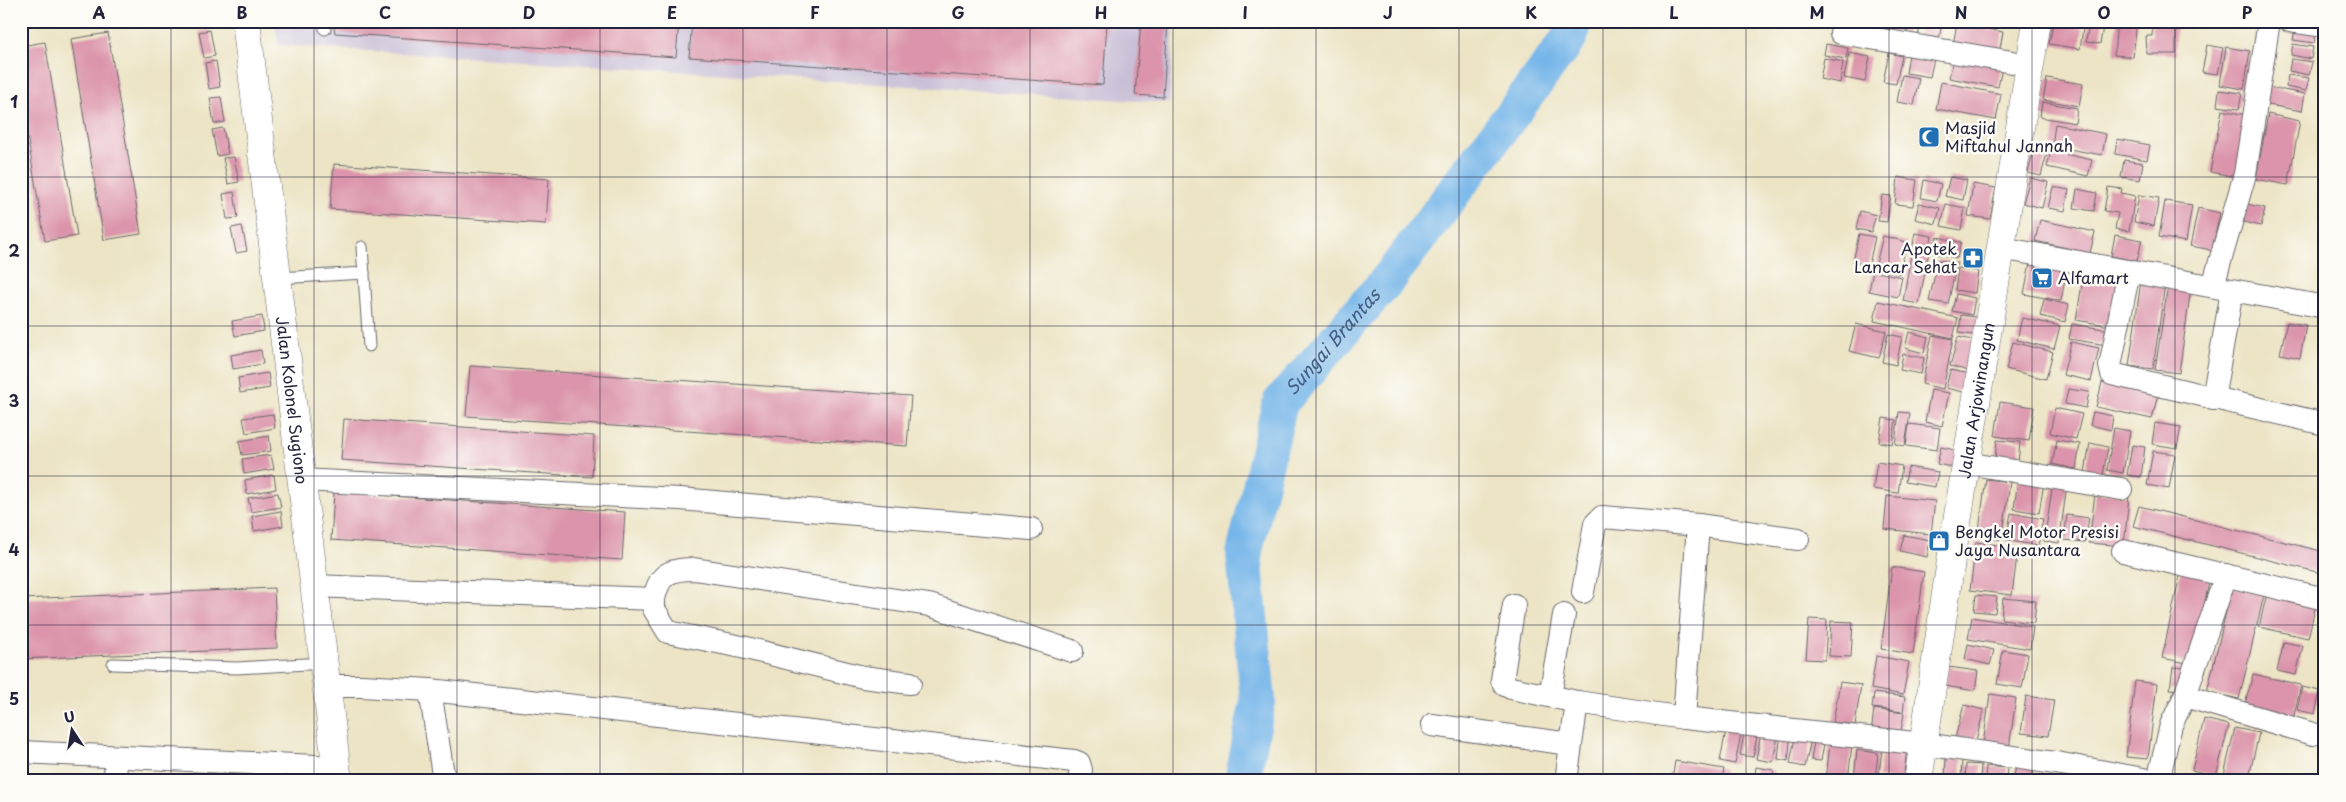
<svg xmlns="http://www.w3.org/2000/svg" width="2346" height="802" font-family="'Playpen Sans',sans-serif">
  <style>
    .industrial { fill: #c9bfd7 }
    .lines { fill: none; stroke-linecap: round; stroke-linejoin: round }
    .river { stroke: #75b5e9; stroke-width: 36 }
    .building { fill: #db94ab }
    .service-casing { stroke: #69666b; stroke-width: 13 }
    .minor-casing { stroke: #69666b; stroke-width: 24 }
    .secondary-casing { stroke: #69666b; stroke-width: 29 }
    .primary-casing { stroke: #69666b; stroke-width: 29 }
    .service { stroke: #fff; stroke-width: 11 }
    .minor { stroke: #fff; stroke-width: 22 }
    .secondary { stroke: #fff; stroke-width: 28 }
    .primary { stroke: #fff; stroke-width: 28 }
    .grid { fill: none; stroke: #22223b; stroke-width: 1; stroke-opacity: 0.55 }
    .labels { text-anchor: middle; stroke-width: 5; stroke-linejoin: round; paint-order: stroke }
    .poi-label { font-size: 16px; fill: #22223b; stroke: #fdfcf7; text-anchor: start }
    .street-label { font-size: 16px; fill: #22223b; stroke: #fdfcf7 }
    .water-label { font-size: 18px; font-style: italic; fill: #435d81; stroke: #fdfcf7 }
    .neatline { fill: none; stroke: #22223b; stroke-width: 2 }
    .grid-label { font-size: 16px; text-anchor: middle; font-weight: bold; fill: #22223b }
  </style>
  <rect width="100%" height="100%" fill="#fdfcf7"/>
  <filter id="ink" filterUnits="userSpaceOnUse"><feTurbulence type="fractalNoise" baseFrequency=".02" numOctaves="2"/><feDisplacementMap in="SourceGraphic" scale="10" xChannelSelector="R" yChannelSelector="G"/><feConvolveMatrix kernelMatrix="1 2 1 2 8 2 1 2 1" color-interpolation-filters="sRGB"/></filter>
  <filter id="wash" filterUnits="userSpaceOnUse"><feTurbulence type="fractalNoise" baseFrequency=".0096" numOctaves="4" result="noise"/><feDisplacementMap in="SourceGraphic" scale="20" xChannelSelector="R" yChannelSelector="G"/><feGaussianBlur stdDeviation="1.12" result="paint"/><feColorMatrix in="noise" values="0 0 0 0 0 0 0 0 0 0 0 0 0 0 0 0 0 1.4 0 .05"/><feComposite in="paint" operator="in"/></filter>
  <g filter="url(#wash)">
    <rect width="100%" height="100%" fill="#ece4c5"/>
    <polygon class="industrial" points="275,21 1174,21 1169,103 278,45"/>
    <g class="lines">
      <path class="river" id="s1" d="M 1242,781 L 1258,701 L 1244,554 L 1280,403 L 1390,277 L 1570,37 L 1575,21"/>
    </g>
    <g id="blocks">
      <g class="building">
        <polygon points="333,21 679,21 676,57 335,33"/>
        <polygon points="692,21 1107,21 1103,85 689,57"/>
        <polygon points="1141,21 1168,21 1163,97 1135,95"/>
        <polygon points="1866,21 1881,21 1878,36 1864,33"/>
        <polygon points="1883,21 1909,21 1905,40 1881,35"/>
        <polygon points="1921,21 1942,21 1939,41 1918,37"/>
        <polygon points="2089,21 2104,21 2100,44 2086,42"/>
        <polygon points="2117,21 2137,21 2133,57 2114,55"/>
        <polygon points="2153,21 2176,21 2176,54 2147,54 2146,36 2152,36"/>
        <polygon points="1957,23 2003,32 1998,59 1952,50"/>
        <polygon points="2053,23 2083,28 2080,49 2049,44"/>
        <polygon points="2295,29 2316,32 2314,43 2293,40"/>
        <polygon points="210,30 215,56 204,58 199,32"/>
        <polygon points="108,33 141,234 104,240 71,39"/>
        <polygon points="45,42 77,236 45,241 21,99 21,46"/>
        <polygon points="1826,44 1848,48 1846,59 1824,55"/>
        <polygon points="2293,44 2313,47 2311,59 2291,55"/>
        <polygon points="2207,45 2223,48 2218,74 2202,72"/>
        <polygon points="2226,47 2250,51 2244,89 2220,85"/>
        <polygon points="1910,48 1935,53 1930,77 1906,73"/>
        <polygon points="1849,53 1870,57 1865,82 1844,78"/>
        <polygon points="1889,53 1902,56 1896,84 1883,82"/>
        <polygon points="1954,55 2003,64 1998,87 1949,78"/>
        <polygon points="1824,58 1843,62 1840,83 1820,79"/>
        <polygon points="2291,59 2312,62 2309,75 2289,71"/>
        <polygon points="216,61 220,87 209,89 205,63"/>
        <polygon points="1902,75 1919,78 1914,105 1897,102"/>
        <polygon points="2288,75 2309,78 2306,91 2286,87"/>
        <polygon points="2047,78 2083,84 2079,106 2043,100"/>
        <polygon points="1941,82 2001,94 1996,120 1936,109"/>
        <polygon points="2267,87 2305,94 2302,111 2263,104"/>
        <polygon points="2219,90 2242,93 2239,109 2217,106"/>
        <polygon points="221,97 225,122 214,124 210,98"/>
        <polygon points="2042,102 2077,108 2075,123 2040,117"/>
        <polygon points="2222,110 2251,116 2237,177 2210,172"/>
        <polygon points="2268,114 2300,121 2288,185 2256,179"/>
        <polygon points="2055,124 2106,134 2102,155 2052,146"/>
        <polygon points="223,128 228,154 217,156 212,130"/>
        <polygon points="2117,139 2150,145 2147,160 2115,154"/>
        <polygon points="2034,149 2047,153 2041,176 2028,173"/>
        <polygon points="2051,151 2092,160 2088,176 2047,167"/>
        <polygon points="234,157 239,182 228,184 223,158"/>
        <polygon points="2124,160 2143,163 2140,180 2121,177"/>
        <polygon points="334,164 549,179 546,224 330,209"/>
        <polygon points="1898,177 1917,180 1913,206 1895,204"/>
        <polygon points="1950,177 1967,180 1963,200 1945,196"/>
        <polygon points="2030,178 2048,182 2042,208 2023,203"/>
        <polygon points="1924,180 1941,184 1937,201 1921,198"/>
        <polygon points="1973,184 1996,188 1990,219 1968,216"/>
        <polygon points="2053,187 2069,190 2065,211 2048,208"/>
        <polygon points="2108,187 2122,189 2121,193 2135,196 2129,231 2115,229 2118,213 2104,211"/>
        <polygon points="2077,189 2097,193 2094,211 2074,208"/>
        <polygon points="234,192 238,218 227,219 223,194"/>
        <polygon points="1882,195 1891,196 1887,222 1878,221"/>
        <polygon points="2139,195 2159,198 2154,226 2134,222"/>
        <polygon points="2165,201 2192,205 2186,242 2159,237"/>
        <polygon points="1919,203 1940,208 1936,224 1915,219"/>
        <polygon points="1946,204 1965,208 1961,230 1941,226"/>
        <polygon points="2247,204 2265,208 2261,226 2244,222"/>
        <polygon points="2198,208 2220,213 2212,250 2190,246"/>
        <polygon points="1860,211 1876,215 1871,232 1856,229"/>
        <polygon points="2040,220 2095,232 2090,253 2035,241"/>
        <polygon points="242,226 247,251 236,253 231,228"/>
        <polygon points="1915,233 1932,236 1919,304 1903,301"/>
        <polygon points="1859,234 1875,237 1869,265 1853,262"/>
        <polygon points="2115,235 2142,240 2137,261 2111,256"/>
        <polygon points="1883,236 1907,242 1899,274 1875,268"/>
        <polygon points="1937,237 1961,242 1957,258 1933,253"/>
        <polygon points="1938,260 1957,263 1948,304 1929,301"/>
        <polygon points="2030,263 2067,269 2061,301 2024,294"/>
        <polygon points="1958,268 1978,271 1975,293 1955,290"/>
        <polygon points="1873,271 1902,277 1898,297 1869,291"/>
        <polygon points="2084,273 2119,279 2111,326 2076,320"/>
        <polygon points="2141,281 2165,284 2153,369 2129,366"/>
        <polygon points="2168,285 2191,288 2179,373 2155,370"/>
        <polygon points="1956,294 1975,298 1972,315 1952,311"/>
        <polygon points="2044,299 2069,305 2065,322 2040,316"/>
        <polygon points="1878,301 1958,318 1953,338 1874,321"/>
        <polygon points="1961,315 1983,318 1981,336 1959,333"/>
        <polygon points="262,316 264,331 235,336 232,321"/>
        <polygon points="2022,318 2060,326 2054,349 2017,340"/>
        <polygon points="2287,322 2306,325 2300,358 2280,354"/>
        <polygon points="1856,324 1886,331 1879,358 1849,351"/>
        <polygon points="2072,324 2110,330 2107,345 2069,339"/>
        <polygon points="1909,332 1928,337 1924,353 1905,348"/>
        <polygon points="1888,334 1902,337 1896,365 1882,362"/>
        <polygon points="1932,335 1953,339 1943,389 1922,384"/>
        <polygon points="1958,337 1977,341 1969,371 1950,366"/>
        <polygon points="2013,342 2053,352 2046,379 2006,369"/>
        <polygon points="2071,342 2099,348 2091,381 2063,375"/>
        <polygon points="261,350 263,364 233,369 231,355"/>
        <polygon points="1903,354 1924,358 1921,374 1900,370"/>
        <polygon points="470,366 911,396 907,446 466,416"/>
        <polygon points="1950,370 1976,375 1972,394 1946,388"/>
        <polygon points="268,373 270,388 240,393 238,378"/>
        <polygon points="2102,382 2158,394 2152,419 2096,407"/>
        <polygon points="2068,389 2089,392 2086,408 2065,404"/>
        <polygon points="1931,390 1949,393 1942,426 1925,422"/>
        <polygon points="2000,402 2034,407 2029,441 1995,436"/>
        <polygon points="2055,408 2082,414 2076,439 2050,433"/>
        <polygon points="1899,412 1910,413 1905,446 1895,444"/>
        <polygon points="2093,412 2113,416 2111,430 2090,425"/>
        <polygon points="273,414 275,428 246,433 243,418"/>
        <polygon points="1883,418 1896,420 1892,444 1879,442"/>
        <polygon points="344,419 594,436 592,477 341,460"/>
        <polygon points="2155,423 2181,427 2177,448 2152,444"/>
        <polygon points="1909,424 1940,428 1937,450 1906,446"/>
        <polygon points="2114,428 2130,431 2123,473 2107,470"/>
        <polygon points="269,436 271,451 242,455 239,441"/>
        <polygon points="1997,440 2020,442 2018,463 1995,460"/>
        <polygon points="2057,440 2080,444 2076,469 2052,464"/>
        <polygon points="2090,443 2108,447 2103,475 2085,472"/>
        <polygon points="2132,445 2145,447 2141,477 2127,475"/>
        <polygon points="1941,447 1960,451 1956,468 1937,464"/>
        <polygon points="2153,451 2175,454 2169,489 2147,485"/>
        <polygon points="271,455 274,469 244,474 242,459"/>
        <polygon points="1877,462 1902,466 1898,493 1873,489"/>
        <polygon points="1908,467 1938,472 1935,487 1905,482"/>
        <polygon points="274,475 276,489 247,494 245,480"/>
        <polygon points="1986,479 2010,482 2002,540 1978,537"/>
        <polygon points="2018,479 2044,483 2039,513 2014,509"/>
        <polygon points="2053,483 2067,485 2059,543 2044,541"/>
        <polygon points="334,492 625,512 622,560 331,540"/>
        <polygon points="278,493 281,507 251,512 248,498"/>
        <polygon points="2095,493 2129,496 2124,546 2089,543"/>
        <polygon points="1887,496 1935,501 1931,534 1884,529"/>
        <polygon points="2139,506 2325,552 2325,574 2133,526"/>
        <polygon points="281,511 283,526 254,531 252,516"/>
        <polygon points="2011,513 2043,519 2038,546 2006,540"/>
        <polygon points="2067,515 2089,518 2085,542 2064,540"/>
        <polygon points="1904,535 1930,540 1927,557 1900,551"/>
        <polygon points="1976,542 2018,548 2012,595 1970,590"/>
        <polygon points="1892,567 1924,572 1913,654 1881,649"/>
        <polygon points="2181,570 2210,577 2192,664 2162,658"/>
        <polygon points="2232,587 2264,595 2239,699 2207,692"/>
        <polygon points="274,588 277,648 21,659 21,599"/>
        <polygon points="2268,588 2317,600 2308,638 2259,627"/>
        <polygon points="1976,595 1997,597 1995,613 1974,611"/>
        <polygon points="2003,598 2036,601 2034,623 2001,619"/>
        <polygon points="1972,617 2033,627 2030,649 1968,639"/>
        <polygon points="1809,619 1827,620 1825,660 1806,659"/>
        <polygon points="1831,621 1853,622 1851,657 1829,656"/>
        <polygon points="2284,642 2303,646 2296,675 2277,671"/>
        <polygon points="1968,644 1994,650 1990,665 1965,659"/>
        <polygon points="2003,650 2028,654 2022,688 1997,684"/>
        <polygon points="1876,656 1909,662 1903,695 1871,689"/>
        <polygon points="1948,667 1978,671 1975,691 1945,686"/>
        <polygon points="2173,667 2187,668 2185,690 2170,689"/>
        <polygon points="2253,674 2301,685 2293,720 2244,708"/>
        <polygon points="2135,681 2157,684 2148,759 2126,757"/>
        <polygon points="1840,682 1861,685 1855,725 1833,722"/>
        <polygon points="2302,687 2320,691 2315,714 2297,710"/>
        <polygon points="1874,693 1905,697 1903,712 1872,708"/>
        <polygon points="1990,694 2016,698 2009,749 1983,745"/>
        <polygon points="2026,696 2054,700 2048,736 2021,733"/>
        <polygon points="1964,705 1984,710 1974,748 1954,742"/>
        <polygon points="1874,709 1904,713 1900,737 1871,733"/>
        <polygon points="2204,719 2229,725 2216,776 2192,770"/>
        <polygon points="1727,725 1742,729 1735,764 1720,761"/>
        <polygon points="1745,728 1758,731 1753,757 1740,755"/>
        <polygon points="1762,728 1779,731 1773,762 1756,759"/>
        <polygon points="2235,728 2259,733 2248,781 2223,779"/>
        <polygon points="1781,732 1791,733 1788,761 1778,759"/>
        <polygon points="1795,736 1811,739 1805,767 1790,764"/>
        <polygon points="1815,736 1825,738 1821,761 1811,760"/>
        <polygon points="1830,743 1852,745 1848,781 1826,779"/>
        <polygon points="1883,745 1907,748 1903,781 1878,778"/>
        <polygon points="1857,750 1878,753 1875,780 1854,778"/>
        <polygon points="1946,758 1962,759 1961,781 1945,781"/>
        <polygon points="1675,761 1724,769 1722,781 1672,781"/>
        <polygon points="1966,764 1981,765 1980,781 1965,781"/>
        <polygon points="1986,766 2007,768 2006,781 1985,781"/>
        <polygon points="2016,766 2034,768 2032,781 2013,781"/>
        <polygon points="1756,767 1774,770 1772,781 1754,781"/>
      </g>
    </g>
  </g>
  <g filter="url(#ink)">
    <use href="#blocks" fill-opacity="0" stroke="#69666b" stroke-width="1"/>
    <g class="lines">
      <g class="service-casing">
        <g id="service">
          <polyline points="325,21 325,29"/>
          <polyline points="21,22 26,21"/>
          <polyline points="362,247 369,346"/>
          <polyline points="278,278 364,273"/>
          <polyline points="113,664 237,668 324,663"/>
        </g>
      </g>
      <g class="minor-casing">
        <g id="minor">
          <polyline points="2290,21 2325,26"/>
          <polyline points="1841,33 2030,65"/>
          <polyline points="2001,248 2325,307"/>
          <polyline points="2129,271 2110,366 2112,374 2325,424"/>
          <polyline points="2213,286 2245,174 2269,21"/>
          <polyline points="2213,399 2232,291"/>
          <polyline points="1966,463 2121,489"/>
          <polyline points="301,480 680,499 1031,529"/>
          <polyline points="2123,551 2325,599"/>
          <path d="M 313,586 L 654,599 C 659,574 669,569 694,569 L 929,605 L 1072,651"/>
          <polyline points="1583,592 1595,524 1602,517 1698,525 1798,539"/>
          <polyline points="654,599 654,609 668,632 742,647 863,677 910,683"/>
          <polyline points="1514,605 1502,680 1505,685 1511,688 1577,702 1684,718 1924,744 2062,764 2154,781"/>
          <polyline points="327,686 362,686 430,690 1074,761 1079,763 1081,770 1079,781"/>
          <polyline points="430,690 444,781"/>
          <polyline points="1550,696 1564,615"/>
          <polyline points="2185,696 2313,734"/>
          <polyline points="1684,718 1698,525"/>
          <polyline points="1432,725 1570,744"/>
          <polyline points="21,752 336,767"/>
          <polyline points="114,781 117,758"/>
          <polyline points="1566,781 1577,702"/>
          <polyline points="2158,781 2171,725 2185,696 2226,575"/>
        </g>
      </g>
      <g class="secondary-casing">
        <g id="secondary">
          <path id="s2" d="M 1918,781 L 1953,547 L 2037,21"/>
        </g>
      </g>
      <g class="primary-casing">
        <g id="primary">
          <path id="s3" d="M 246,21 L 338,781"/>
        </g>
      </g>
      <use href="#service" class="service"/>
      <use href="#minor" class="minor"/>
      <use href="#secondary" class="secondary"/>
      <use href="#primary" class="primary"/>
    </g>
  </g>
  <path class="grid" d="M 171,21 L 171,781M 314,21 L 314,781M 457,21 L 457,781M 600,21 L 600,781M 743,21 L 743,781M 887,21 L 887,781M 1030,21 L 1030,781M 1173,21 L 1173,781M 1316,21 L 1316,781M 1459,21 L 1459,781M 1603,21 L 1603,781M 1746,21 L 1746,781M 1889,21 L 1889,781M 2032,21 L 2032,781M 2175,21 L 2175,781M 21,177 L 2325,177M 21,326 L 2325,326M 21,476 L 2325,476M 21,625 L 2325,625"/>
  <defs>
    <g id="mosque-square" transform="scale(1.125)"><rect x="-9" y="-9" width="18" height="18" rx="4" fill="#1f6fb2" stroke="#fdfcf7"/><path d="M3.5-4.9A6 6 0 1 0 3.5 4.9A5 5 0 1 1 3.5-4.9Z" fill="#fff"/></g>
    <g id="pharmacy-square" transform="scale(1.125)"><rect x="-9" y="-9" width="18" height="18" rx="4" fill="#1f6fb2" stroke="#fdfcf7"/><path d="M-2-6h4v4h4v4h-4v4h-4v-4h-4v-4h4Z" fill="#fff"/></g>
    <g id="supermarket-square" transform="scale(1.125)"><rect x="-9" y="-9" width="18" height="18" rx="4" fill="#1f6fb2" stroke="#fdfcf7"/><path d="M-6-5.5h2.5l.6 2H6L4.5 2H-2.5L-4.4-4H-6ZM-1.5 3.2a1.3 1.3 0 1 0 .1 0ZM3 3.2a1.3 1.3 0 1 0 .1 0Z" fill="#fff"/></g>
    <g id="shop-square" transform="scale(1.125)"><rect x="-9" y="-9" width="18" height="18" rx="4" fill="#1f6fb2" stroke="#fdfcf7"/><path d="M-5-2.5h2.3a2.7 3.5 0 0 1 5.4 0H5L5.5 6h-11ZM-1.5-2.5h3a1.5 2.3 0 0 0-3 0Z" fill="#fff"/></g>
  </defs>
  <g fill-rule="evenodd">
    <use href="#mosque-square" x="1929" y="137"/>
    <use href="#pharmacy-square" x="1973" y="258"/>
    <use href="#supermarket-square" x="2042" y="278"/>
    <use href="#shop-square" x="1939" y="541"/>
  </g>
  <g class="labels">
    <g class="poi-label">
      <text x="1945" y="134">Masjid<tspan x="1945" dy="18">Miftahul Jannah</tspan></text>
      <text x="1957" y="255" text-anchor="end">Apotek<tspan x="1957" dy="18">Lancar Sehat</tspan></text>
      <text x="2058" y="284">Alfamart</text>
      <text x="1955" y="538">Bengkel Motor Presisi<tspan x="1955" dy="18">Jaya Nusantara</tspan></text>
    </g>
    <g class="street-label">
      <text dy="6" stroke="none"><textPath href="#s3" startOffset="382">Jalan Kolonel Sugiono</textPath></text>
      <text dy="6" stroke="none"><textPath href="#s2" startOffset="385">Jalan Arjowinangun</textPath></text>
    </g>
    <g class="water-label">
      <text dy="6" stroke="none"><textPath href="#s1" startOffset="465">Sungai Brantas</textPath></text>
    </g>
  </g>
  <rect width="2346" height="802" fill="none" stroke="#fdfcf7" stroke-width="55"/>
  <g transform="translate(72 730) rotate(348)" stroke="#fdfcf7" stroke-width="4" paint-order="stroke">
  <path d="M0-4L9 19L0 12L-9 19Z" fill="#22223b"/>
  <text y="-8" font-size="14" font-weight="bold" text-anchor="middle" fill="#22223b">U</text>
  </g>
  <rect x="28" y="28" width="2290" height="746" class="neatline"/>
  <g class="grid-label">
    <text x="99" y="19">A</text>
    <text x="242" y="19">B</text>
    <text x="385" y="19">C</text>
    <text x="529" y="19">D</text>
    <text x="672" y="19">E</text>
    <text x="815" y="19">F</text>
    <text x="958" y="19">G</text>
    <text x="1101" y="19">H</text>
    <text x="1245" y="19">I</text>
    <text x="1388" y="19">J</text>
    <text x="1531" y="19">K</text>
    <text x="1674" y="19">L</text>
    <text x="1817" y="19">M</text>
    <text x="1961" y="19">N</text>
    <text x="2104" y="19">O</text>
    <text x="2247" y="19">P</text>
    <text x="14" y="108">1</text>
    <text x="14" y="257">2</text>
    <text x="14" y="407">3</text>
    <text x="14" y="556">4</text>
    <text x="14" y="705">5</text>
  </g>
</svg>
